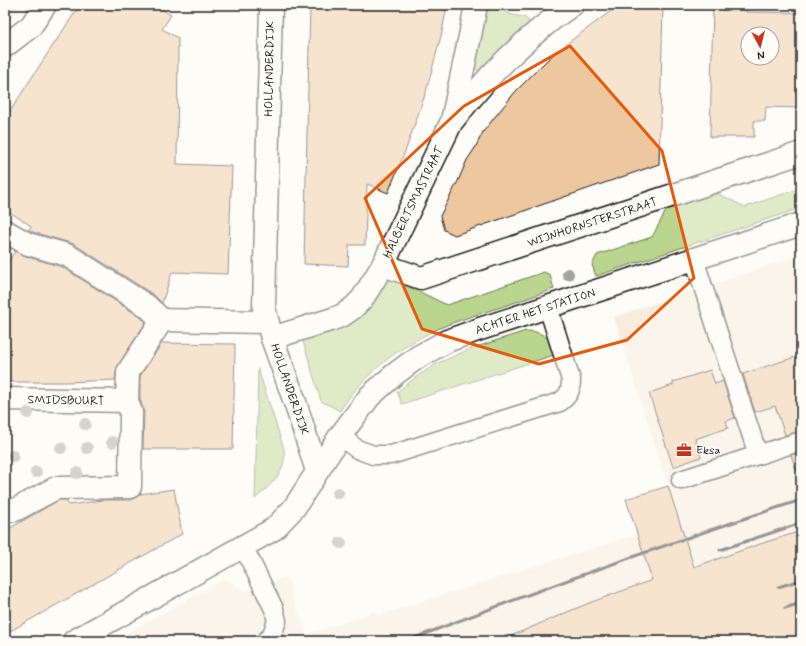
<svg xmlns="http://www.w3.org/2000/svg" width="806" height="646" font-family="Mynerve,sans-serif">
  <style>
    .built { fill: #f8ecdc }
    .green { fill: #bad58d; stroke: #6b7854 }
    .building { fill: #edc89e; stroke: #1c1c1c; fill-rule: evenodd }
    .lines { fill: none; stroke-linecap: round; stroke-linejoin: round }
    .lane-casing { stroke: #1c1c1c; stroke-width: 21 }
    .street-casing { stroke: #1c1c1c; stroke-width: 25 }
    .lane { stroke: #fdfcf7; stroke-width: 18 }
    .street { stroke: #fdfcf7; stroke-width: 22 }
    .rail { stroke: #1c1c1c; stroke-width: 3 }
    .tree { fill: #a0a595 }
    .marked { fill: none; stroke: #e8590c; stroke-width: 3; stroke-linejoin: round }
    .labels { text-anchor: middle; stroke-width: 3; stroke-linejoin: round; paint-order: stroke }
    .street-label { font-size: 12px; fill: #1c1c1c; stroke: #fdfcf7 }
    .poi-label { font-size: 12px; fill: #1c1c1c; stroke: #fdfcf7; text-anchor: start }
  </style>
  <rect width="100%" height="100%" fill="#fdfcf7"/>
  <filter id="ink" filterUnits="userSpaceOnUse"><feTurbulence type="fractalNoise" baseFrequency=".025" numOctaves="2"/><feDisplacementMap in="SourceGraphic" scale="8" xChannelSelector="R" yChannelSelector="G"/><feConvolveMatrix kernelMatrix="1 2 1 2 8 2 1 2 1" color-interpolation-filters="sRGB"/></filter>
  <g filter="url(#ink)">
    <g class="built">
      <polygon points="5,5 21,5 5,28"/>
      <polygon points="801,255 801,641 113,641 224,579 245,591 287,577 295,604 307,635 375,612 377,616 637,534 681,526 614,317"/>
    </g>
    <g class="green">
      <path d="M 487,5 L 497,5 C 505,15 515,15 526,18 L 529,22 L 527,25 L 480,71 C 477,70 476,70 474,67 Z"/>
      <polygon points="801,188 801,208 596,276 592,265 597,255 652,237 668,207 715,192 745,207"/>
      <path d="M 544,272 L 550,275 L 554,289 C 531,297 508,305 485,312 C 470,317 456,321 442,327 C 401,345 363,374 340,411 L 321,401 L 302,338 C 319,333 350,326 363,314 L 384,282 L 392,279 L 395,280 L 447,305 Z"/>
      <path d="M 526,331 C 535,331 544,333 550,342 C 552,346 553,351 554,355 L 402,404 L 397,392 L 416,377 L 436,364 L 470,349 Z"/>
      <path d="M 258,369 L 284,449 C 287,473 271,484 255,499 Z"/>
    </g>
    <g class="building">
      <polygon points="80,5 156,5 171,15 162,29 178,38 177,164 232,166 228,274 172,272 162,303 154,295 74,244 33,232 29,230 31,226 5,209 5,119 40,65"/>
      <polygon points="310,5 447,5 442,32 426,92 406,149 388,193 367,184 365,245 349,245 348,266 304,264"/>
      <polygon points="619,5 663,5 659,164 455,235 444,230 440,216 458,181 467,160 475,148 483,132 494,118 516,91 546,61 557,51"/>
      <path d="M 713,5 L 746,5 L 746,12 L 801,13 L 801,108 L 766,107 L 765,121 L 754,121 L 754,137 L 710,137 ZM 748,34 L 772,34 L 772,58 L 748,58 Z"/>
      <polygon points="15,251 25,256 62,267 139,316 146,322 118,365 116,372 115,380 66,382 5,382 5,268"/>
      <polygon points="162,343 235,344 233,449 143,449 144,412 140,399 140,376"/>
      <polygon points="801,355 801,431 785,435 775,406 755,412 743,374"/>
      <polygon points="710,370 715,384 723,381 735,418 726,421 728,428 695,439 701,457 673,467 649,393 673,385 673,382"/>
      <polygon points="801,452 801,469 796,470 791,455"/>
      <polygon points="668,486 694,567 763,543 801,531 801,641 499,641 589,603 652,580 626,499"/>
      <polygon points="174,489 182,534 5,634 5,531 59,500 66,500 69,505 103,500 130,500 136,498 140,494"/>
    </g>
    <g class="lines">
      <g class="lane-casing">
        <g id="lane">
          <polyline points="694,259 758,455"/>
          <path d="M 340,436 L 357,449 L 373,455 L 391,455 L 560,402 C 569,395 571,391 571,380 L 548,307"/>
          <polyline points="681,480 801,441"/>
          <polyline points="243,546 274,609 277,621 271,637 265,641"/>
        </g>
      </g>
      <g class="street-casing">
        <g id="street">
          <polyline points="271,5 264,308 272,338 296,405 317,471"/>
          <polyline points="5,46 31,26 45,5"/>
          <path d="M 454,119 C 467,103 480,87 494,72 C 518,47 544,24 572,5"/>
          <polyline points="5,231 28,244 67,255 147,306 162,320 267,322"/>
          <polyline points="383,265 421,278 801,153"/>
          <polyline points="272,338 333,319 343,315 353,308 362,299 369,288 383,265 452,121 470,36 476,5"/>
          <polyline points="5,399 127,401"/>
          <polyline points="5,510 15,510 56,488 130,487 131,412 127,401 128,372 162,320"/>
          <polyline points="74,641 274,529 294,508 340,436 370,396 395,374 418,357 447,341 480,329 801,224"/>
        </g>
      </g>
      <use href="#lane" class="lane"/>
      <use href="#street" class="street"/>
      <g class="rail">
        <polyline points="720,550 801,523"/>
        <polyline points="778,587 801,580"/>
        <polyline points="785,608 801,603"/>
        <path d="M 407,641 C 537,590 668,543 801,500"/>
      </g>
    </g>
    <g class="tree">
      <circle cx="568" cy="274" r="6"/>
      <circle cx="28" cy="413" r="6"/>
      <circle cx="85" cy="424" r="6"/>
      <circle cx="112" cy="442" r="6"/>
      <circle cx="61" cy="448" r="6"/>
      <circle cx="87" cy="448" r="6"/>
      <circle cx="13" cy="456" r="6"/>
      <circle cx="36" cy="472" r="6"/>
      <circle cx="77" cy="473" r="6"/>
      <circle cx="338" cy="493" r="6"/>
      <circle cx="341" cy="543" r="6"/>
    </g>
  </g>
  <path d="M0 0H806V646H0ZM 570,46 L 662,151 L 694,278 L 627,340 L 539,364 L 422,329 L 365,198 L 464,106 Z" fill="#fdfcf7" fill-opacity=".55" fill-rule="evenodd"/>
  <path class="marked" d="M 570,46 L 662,151 L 694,278 L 627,340 L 539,364 L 422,329 L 365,198 L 464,106 Z"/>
  <defs>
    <g id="office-bare" transform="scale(1.2)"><path d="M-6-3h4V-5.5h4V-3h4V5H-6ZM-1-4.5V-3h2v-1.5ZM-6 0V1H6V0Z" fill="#c8321e" stroke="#fdfcf7" stroke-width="2.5" paint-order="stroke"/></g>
  </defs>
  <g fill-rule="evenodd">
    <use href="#office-bare" x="684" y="450"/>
  </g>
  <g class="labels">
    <g class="street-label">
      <text transform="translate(269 69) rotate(-89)" y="4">HOLLANDERDIJK</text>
      <text transform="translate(413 202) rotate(-64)" y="4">HALBERTSMASTRAAT</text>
      <text transform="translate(592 222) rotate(-18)" y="4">WIJNHORNSTERSTRAAT</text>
      <text transform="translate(535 311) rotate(-18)" y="4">ACHTER HET STATION</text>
      <text transform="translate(290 389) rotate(71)" y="4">HOLLANDERDIJK</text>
      <text transform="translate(66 400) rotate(1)" y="4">SMIDSBUURT</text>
    </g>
    <g class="poi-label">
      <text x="696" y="454">Eksa</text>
    </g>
  </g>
  <rect width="806" height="646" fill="none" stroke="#fdfcf7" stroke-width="20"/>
  <rect x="10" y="10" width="786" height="626" fill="none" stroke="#1c1c1c" stroke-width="1.5" filter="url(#ink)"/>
  <g transform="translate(760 46) rotate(173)"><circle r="19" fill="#fdfcf7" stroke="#a3a29f"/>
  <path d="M0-3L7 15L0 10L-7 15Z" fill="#c8321e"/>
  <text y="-6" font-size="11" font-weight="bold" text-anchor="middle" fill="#1c1c1c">N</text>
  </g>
</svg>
